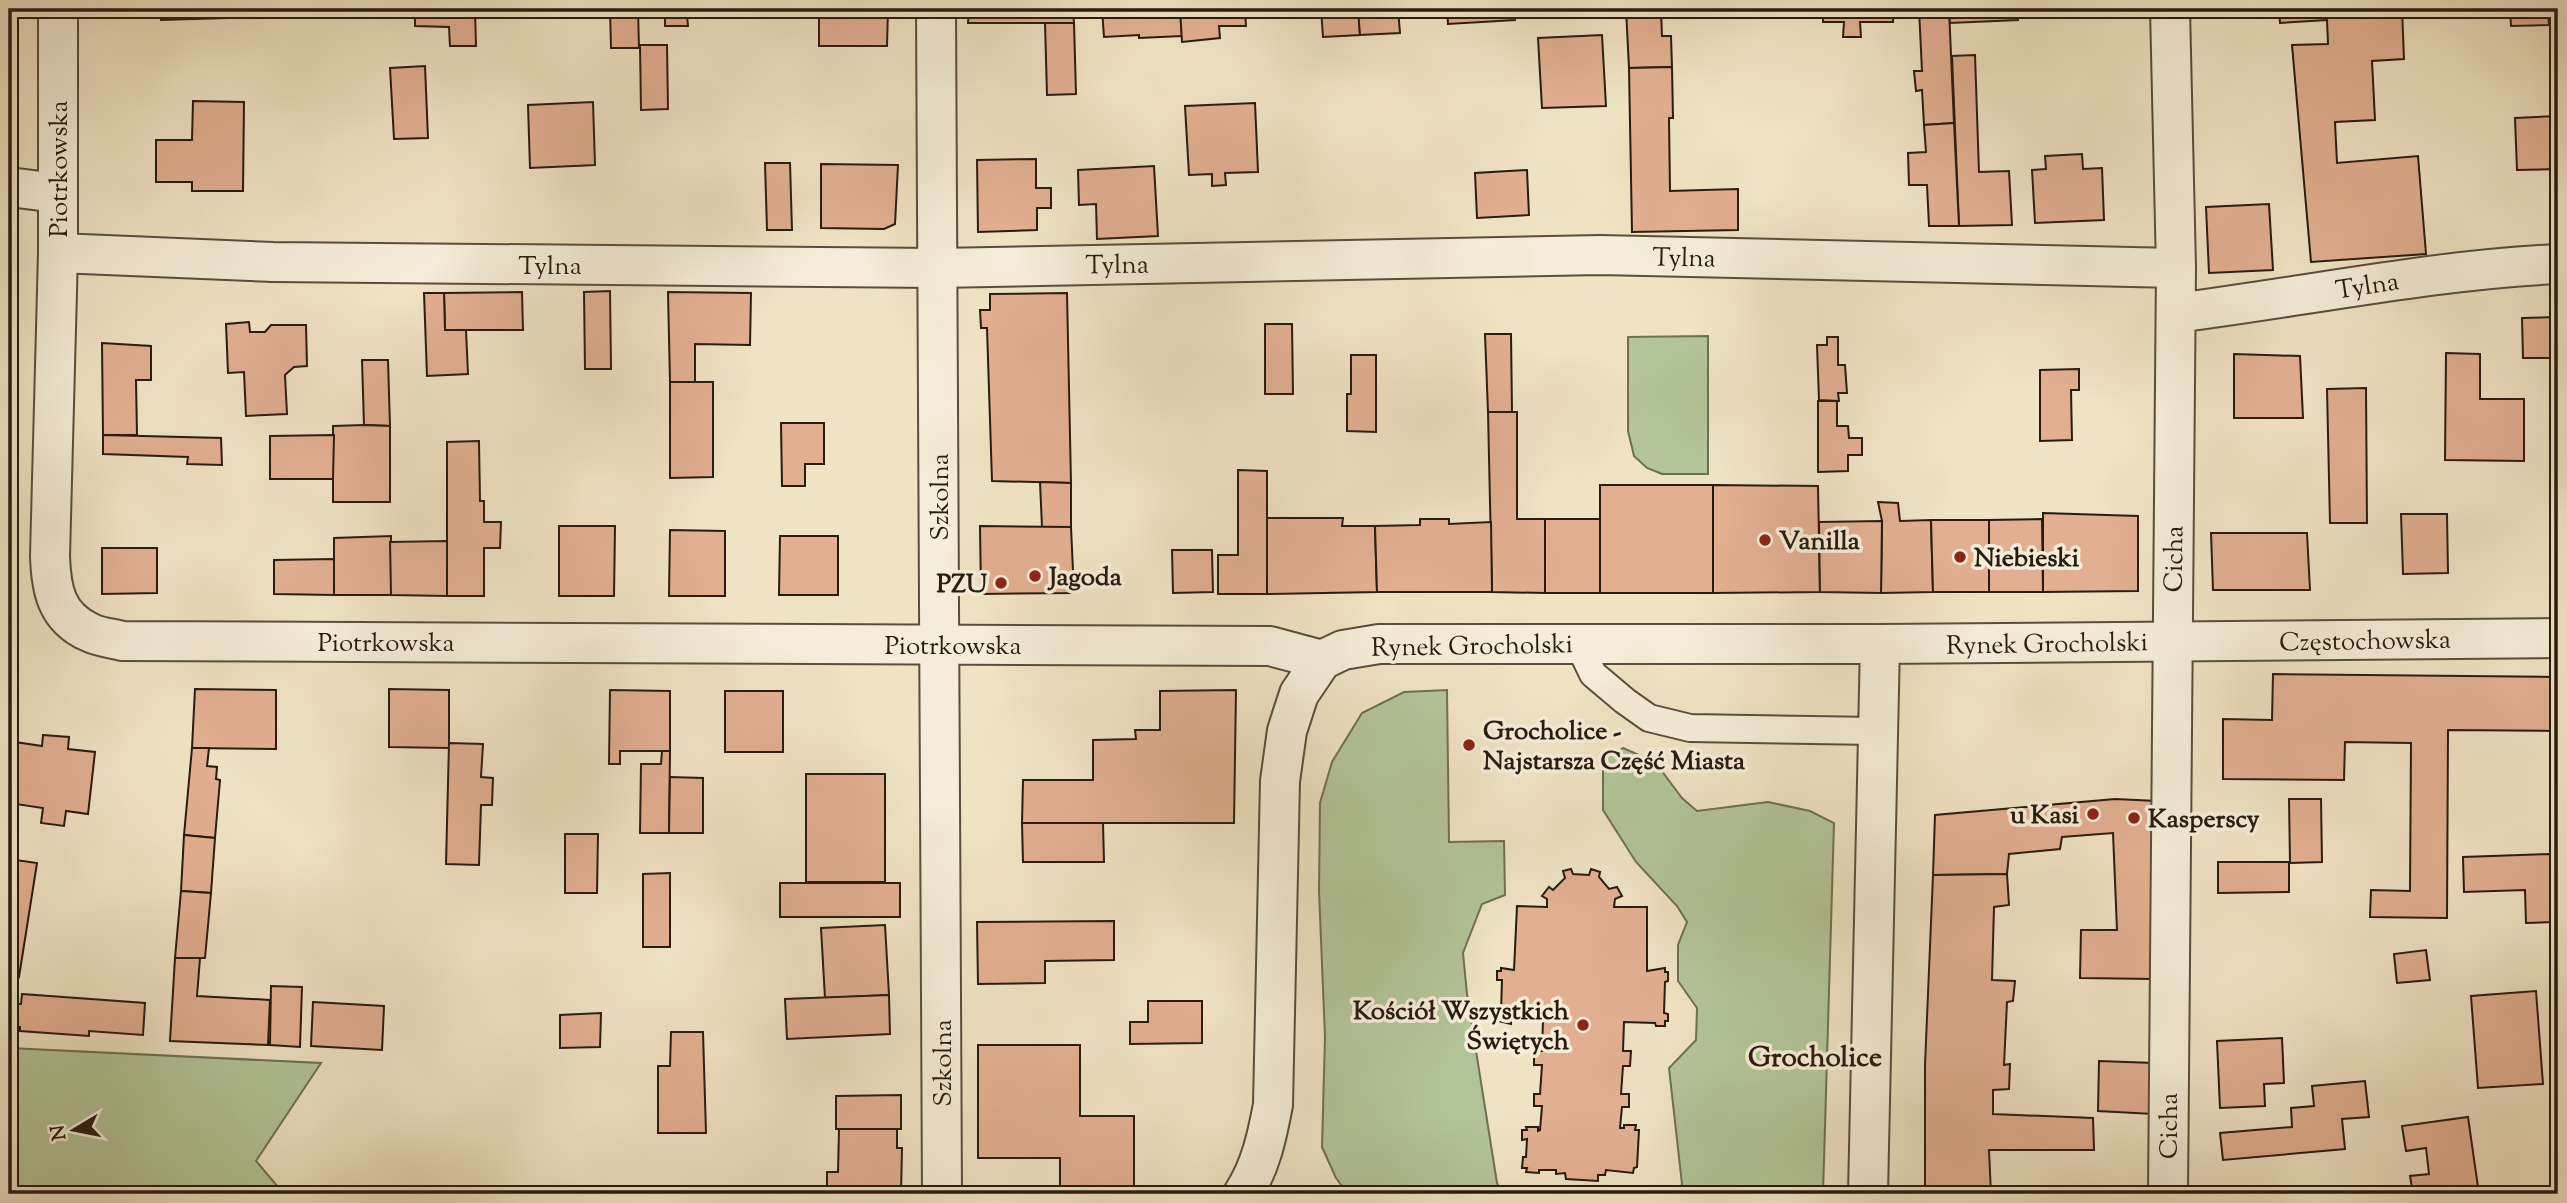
<svg xmlns="http://www.w3.org/2000/svg" width="2567" height="1203" font-family="'Sorts Mill Goudy',serif">
  <style>
    .green { fill: #b2c599; stroke: #6e7054; stroke-width: 2 }
    .building { fill: #e2af90; stroke: #291b10; stroke-width: 2 }
    .lines { fill: none; stroke-linecap: round; stroke-linejoin: round }
    .service-casing { stroke: #5a4d3d; stroke-width: 30 }
    .minor-casing { stroke: #5a4d3d; stroke-width: 42 }
    .tertiary-casing { stroke: #5a4d3d; stroke-width: 42 }
    .service { stroke: #f5edd9; stroke-width: 26 }
    .minor { stroke: #f5edd9; stroke-width: 38 }
    .tertiary { stroke: #f5edd9; stroke-width: 38 }
    .poi-dot { fill: #8f2418; stroke: #f5edd9; stroke-width: 2.5 }
    .labels { text-anchor: middle; stroke-width: 7; stroke-linejoin: round; paint-order: stroke }
    .street-label { font-size: 26px; fill: #291b10; stroke: #f5edd9 }
    .poi-label { font-size: 26px; font-weight: bold; fill: #291b10; stroke: #f5edd9; text-anchor: start }
    .neighbourhood-label { font-size: 28px; font-weight: bold; fill: #291b10; stroke: #f5edd9 }
  </style>
  <rect width="100%" height="100%" fill="#efe3c4"/>
  <filter id="stains"><feTurbulence type="fractalNoise" baseFrequency=".00286" numOctaves="4"/><feColorMatrix values="0 0 0 0 .2 0 0 0 0 .09 0 0 0 0 .02 0 0 0 .5 -.17"/></filter>
  <radialGradient id="worn" r=".72"><stop offset=".6" stop-color="#630" stop-opacity="0"/><stop offset="1" stop-color="#630" stop-opacity=".3"/></radialGradient>
  <g class="green">
    <polygon points="1708,336 1708,474 1662,474 1647,468 1634,456 1628,431 1628,337"/>
    <polygon points="1447,690 1449,842 1504,841 1505,895 1482,904 1463,953 1467,994 1497,1183 1502,1194 1348,1194 1336,1178 1322,1147 1325,1037 1319,891 1320,803 1332,762 1362,713 1404,692"/>
    <polygon points="1623,748 1655,762 1682,798 1697,811 1768,802 1810,811 1834,823 1823,1194 1678,1194 1682,1184 1669,1068 1696,1040 1697,1008 1678,981 1678,945 1687,922 1677,906 1636,862 1603,810 1603,759"/>
    <polygon points="9,1048 321,1063 256,1161 284,1194 9,1194"/>
  </g>
  <g class="building">
    <polygon points="160,9 227,9 227,18 161,20"/>
    <polygon points="415,9 475,9 476,46 450,46 449,27 415,26"/>
    <polygon points="610,9 638,9 639,48 611,48"/>
    <polygon points="638,9 714,9 714,14 687,15 688,26 665,26 665,16 638,16"/>
    <polygon points="819,9 888,9 887,46 819,46"/>
    <polygon points="969,9 1073,9 1074,23 968,23"/>
    <polygon points="1102,9 1180,9 1182,36 1139,38 1139,35 1104,37"/>
    <polygon points="1180,9 1245,9 1246,26 1219,26 1220,38 1182,42"/>
    <polygon points="1321,9 1358,9 1360,35 1323,37"/>
    <polygon points="1358,9 1398,9 1400,33 1360,35"/>
    <polygon points="1447,9 1514,9 1515,20 1448,24"/>
    <polygon points="1626,9 1661,9 1662,36 1671,36 1672,67 1629,68"/>
    <polygon points="1823,9 1894,9 1893,22 1860,22 1861,37 1843,37 1844,22 1823,22"/>
    <polygon points="1919,9 1949,9 1954,123 1924,125 1922,90 1916,91 1914,71 1922,71"/>
    <polygon points="1949,9 2017,9 2018,20 1950,23"/>
    <polygon points="2279,9 2402,9 2404,59 2372,61 2375,120 2335,122 2337,163 2418,156 2426,254 2311,262 2292,45 2328,44 2327,20 2280,23"/>
    <polygon points="2510,9 2548,9 2549,25 2511,26"/>
    <polygon points="1045,23 1074,23 1076,94 1047,95"/>
    <polygon points="1602,35 1606,106 1542,108 1538,38"/>
    <polygon points="640,45 667,45 668,109 641,110"/>
    <polygon points="1975,55 1979,172 2009,171 2012,225 1959,226 1952,56"/>
    <polygon points="425,66 428,138 394,139 390,68"/>
    <polygon points="1672,67 1673,118 1669,118 1670,191 1738,189 1738,230 1632,232 1629,68"/>
    <polygon points="193,101 244,102 243,191 192,191 192,182 156,182 156,140 192,140"/>
    <polygon points="593,102 595,165 530,168 528,105"/>
    <polygon points="1255,103 1258,172 1225,173 1226,185 1212,186 1212,174 1189,175 1185,106"/>
    <polygon points="2558,116 2558,169 2517,170 2515,118"/>
    <polygon points="1954,123 1959,226 1929,226 1927,185 1909,185 1908,153 1926,152 1924,125"/>
    <polygon points="2082,154 2083,169 2102,168 2104,220 2035,223 2032,170 2046,169 2045,156"/>
    <polygon points="1036,159 1036,188 1051,188 1051,208 1037,208 1037,230 978,232 977,160"/>
    <polygon points="765,163 790,163 792,230 767,230"/>
    <polygon points="821,164 898,165 895,224 884,229 821,228"/>
    <polygon points="1154,166 1158,236 1097,239 1096,204 1079,205 1078,170"/>
    <polygon points="1527,170 1529,215 1477,218 1475,173"/>
    <polygon points="2269,204 2273,270 2209,273 2206,207"/>
    <polygon points="610,291 611,369 585,369 584,292"/>
    <polygon points="522,292 523,330 445,330 444,293"/>
    <polygon points="668,292 751,293 750,345 695,344 695,382 670,382"/>
    <polygon points="424,293 444,293 445,330 466,330 468,374 427,376"/>
    <polygon points="1067,293 1071,483 992,481 987,328 981,328 980,310 990,310 990,294"/>
    <polygon points="2555,317 2555,358 2523,358 2522,318"/>
    <polygon points="249,322 250,332 265,332 271,325 306,325 307,366 294,367 285,375 287,414 246,416 244,372 228,373 226,324"/>
    <polygon points="1265,324 1292,324 1293,394 1265,394"/>
    <polygon points="1485,334 1511,334 1512,412 1488,412"/>
    <polygon points="1827,337 1838,337 1838,365 1845,365 1847,393 1838,393 1839,401 1819,400 1817,345 1827,345"/>
    <polygon points="102,343 151,346 151,380 136,380 137,435 103,435"/>
    <polygon points="2446,353 2480,354 2480,399 2524,399 2524,461 2445,460"/>
    <polygon points="2234,354 2300,356 2303,418 2234,418"/>
    <polygon points="1351,355 1376,355 1376,432 1347,431 1347,394 1351,394"/>
    <polygon points="362,360 388,360 390,426 364,425"/>
    <polygon points="2079,369 2079,390 2071,390 2072,440 2040,441 2040,370"/>
    <polygon points="670,382 713,382 713,477 670,478"/>
    <polygon points="2366,388 2367,523 2330,523 2327,389"/>
    <polygon points="1818,401 1837,401 1837,426 1848,426 1849,438 1862,438 1862,455 1848,455 1848,471 1818,472"/>
    <polygon points="1488,412 1517,412 1517,519 1545,519 1545,593 1492,592"/>
    <polygon points="781,423 824,423 824,464 805,464 805,486 782,486"/>
    <polygon points="364,425 390,426 390,502 333,502 333,426"/>
    <polygon points="103,435 221,438 222,465 187,464 188,457 103,454"/>
    <polygon points="334,435 333,479 270,479 270,436"/>
    <polygon points="479,441 480,501 484,501 484,522 501,522 500,548 484,548 484,596 447,596 447,442"/>
    <polygon points="1238,470 1267,471 1267,594 1218,594 1218,555 1238,555"/>
    <polygon points="1040,482 1071,483 1071,527 1042,527"/>
    <rect x="1600" y="485" width="113" height="108"/>
    <polygon points="1713,485 1818,486 1820,592 1713,593"/>
    <polygon points="1878,502 1898,503 1900,521 1931,520 1933,592 1881,593 1882,521"/>
    <polygon points="2043,513 2138,516 2138,591 2043,592"/>
    <polygon points="2401,514 2447,514 2448,573 2403,574"/>
    <polygon points="1267,518 1343,518 1342,526 1375,526 1377,592 1267,594"/>
    <polygon points="1420,519 1449,519 1449,524 1491,522 1492,592 1377,592 1375,526 1420,525"/>
    <rect x="1545" y="519" width="55" height="74"/>
    <polygon points="2042,519 2043,592 1989,592 1989,520"/>
    <polygon points="1931,520 1989,520 1989,592 1933,592"/>
    <polygon points="1882,521 1881,593 1820,592 1819,522"/>
    <polygon points="559,526 615,526 614,596 559,596"/>
    <polygon points="980,526 1071,527 1074,593 981,594"/>
    <polygon points="670,530 725,531 725,596 669,596"/>
    <polygon points="2211,533 2307,533 2310,590 2213,590"/>
    <polygon points="391,536 391,595 334,595 334,538"/>
    <polygon points="780,536 838,536 838,595 779,595"/>
    <polygon points="447,541 447,596 391,595 390,542"/>
    <polygon points="102,548 157,548 157,593 102,594"/>
    <polygon points="1172,550 1212,550 1213,592 1173,593"/>
    <polygon points="334,559 334,595 274,594 274,560"/>
    <polygon points="2273,674 2558,677 2558,731 2448,730 2447,918 2370,917 2371,890 2410,891 2411,743 2345,742 2344,780 2223,779 2223,719 2272,720"/>
    <polygon points="195,689 276,690 276,749 192,748"/>
    <polygon points="389,689 449,690 449,748 389,747"/>
    <polygon points="610,690 670,691 670,751 620,751 620,764 609,764"/>
    <polygon points="1236,690 1234,823 1022,823 1023,780 1093,780 1093,740 1136,739 1135,730 1160,730 1160,691"/>
    <rect x="725" y="691" width="58" height="61"/>
    <polygon points="43,735 69,737 68,749 95,752 88,814 66,811 64,826 41,823 43,808 9,803 15,742 42,746"/>
    <polygon points="449,743 483,744 481,777 493,778 492,805 481,805 479,865 446,864"/>
    <polygon points="192,748 209,748 207,766 217,767 216,779 220,780 215,838 184,835"/>
    <polygon points="662,751 670,751 669,833 640,833 641,764 661,764"/>
    <rect x="806" y="774" width="79" height="108"/>
    <polygon points="670,777 703,778 703,833 669,833"/>
    <polygon points="2115,799 2157,801 2153,979 2080,978 2081,930 2117,930 2113,833 2062,837 2060,849 2009,854 2007,874 1933,875 1935,815"/>
    <polygon points="2289,799 2321,799 2322,862 2290,863"/>
    <polygon points="1022,823 1103,823 1104,862 1023,862"/>
    <polygon points="565,834 598,834 597,893 565,893"/>
    <polygon points="184,835 215,838 211,893 181,891"/>
    <polygon points="2550,854 2552,922 2526,923 2525,890 2464,892 2463,857"/>
    <polygon points="9,859 37,863 19,977 9,975"/>
    <polygon points="2218,862 2289,862 2289,892 2218,893"/>
    <polygon points="1571,869 1573,874 1589,875 1591,869 1600,872 1599,877 1609,889 1617,887 1622,896 1615,899 1614,907 1647,907 1647,971 1665,968 1665,972 1668,972 1668,981 1665,982 1664,1013 1668,1014 1668,1021 1665,1021 1665,1026 1656,1026 1655,1023 1624,1022 1623,1051 1631,1051 1630,1066 1623,1066 1621,1094 1629,1094 1629,1107 1622,1107 1620,1128 1624,1128 1624,1125 1636,1125 1635,1130 1639,1130 1637,1167 1634,1168 1633,1173 1606,1170 1605,1175 1598,1175 1598,1181 1566,1179 1565,1173 1556,1174 1556,1170 1539,1170 1539,1173 1526,1172 1527,1168 1522,1168 1523,1157 1526,1157 1527,1139 1522,1140 1522,1130 1527,1130 1526,1127 1538,1127 1538,1131 1540,1130 1542,1106 1534,1106 1534,1094 1540,1094 1542,1065 1534,1065 1534,1051 1542,1051 1543,1020 1511,1018 1511,1024 1498,1021 1498,1012 1501,1012 1502,980 1497,980 1497,971 1501,971 1501,968 1514,970 1517,906 1547,907 1547,899 1542,896 1549,887 1553,890 1565,878 1563,871"/>
    <polygon points="670,873 670,947 643,947 643,874"/>
    <polygon points="2007,874 2009,905 1994,907 1992,980 2015,981 2013,1001 2007,1002 2004,1065 2010,1064 2009,1089 1993,1090 1993,1114 2093,1118 2094,1150 1989,1150 1991,1194 1925,1194 1925,1065 1933,875"/>
    <rect x="780" y="883" width="120" height="34"/>
    <polygon points="181,891 211,893 205,958 175,958"/>
    <polygon points="1114,921 1114,960 1045,961 1045,983 978,984 977,922"/>
    <polygon points="885,925 889,995 825,998 821,928"/>
    <polygon points="2426,950 2430,980 2397,983 2394,954"/>
    <polygon points="175,958 200,958 197,996 270,1000 268,1045 170,1041"/>
    <polygon points="271,986 302,987 300,1047 270,1045"/>
    <polygon points="2536,991 2543,1084 2478,1088 2471,996"/>
    <polygon points="22,994 145,1003 143,1035 89,1031 89,1036 20,1031 20,1027 9,1027 9,1003 21,1004"/>
    <polygon points="889,995 890,1034 787,1039 785,999"/>
    <polygon points="1148,1001 1202,1001 1202,1043 1130,1044 1130,1022 1148,1022"/>
    <polygon points="313,1002 384,1006 382,1050 311,1046"/>
    <polygon points="601,1013 600,1047 560,1048 560,1015"/>
    <polygon points="671,1032 703,1032 706,1133 658,1133 658,1066 670,1066"/>
    <polygon points="2282,1038 2284,1083 2264,1084 2265,1106 2220,1108 2217,1041"/>
    <polygon points="978,1045 1080,1045 1080,1116 1134,1116 1134,1194 1060,1194 1060,1158 978,1158"/>
    <polygon points="2099,1061 2154,1063 2153,1114 2098,1111"/>
    <polygon points="2365,1081 2369,1117 2342,1119 2345,1149 2223,1160 2220,1133 2292,1127 2291,1108 2314,1106 2312,1086"/>
    <polygon points="901,1095 901,1129 836,1129 836,1096"/>
    <polygon points="2468,1117 2479,1194 2413,1194 2410,1176 2429,1174 2426,1148 2406,1151 2402,1126"/>
    <polygon points="839,1129 897,1129 897,1148 902,1148 901,1194 827,1194 827,1172 838,1172"/>
  </g>
  <g class="lines">
    <g class="service-casing">
      <polyline id="service" points="1578,643 1593,674 1625,701 1649,718 1690,728 1877,731"/>
    </g>
    <g class="minor-casing">
      <g id="minor">
        <polyline points="936,9 942,1194"/>
        <polyline points="9,187 57,193"/>
        <polyline points="58,253 273,262 938,268 1600,255 2176,268"/>
        <path d="M 2176,313 C 2303,297 2430,270 2558,264"/>
        <polyline points="1868,1194 1880,644"/>
        <polyline points="2168,1194 2176,268 2170,9"/>
      </g>
    </g>
    <g class="tertiary-casing">
      <g id="tertiary">
        <path d="M 58,9 L 58,253 L 50,556 C 51,589 56,617 89,632 C 98,637 111,638 122,641 L 1270,646 L 1322,660"/>
        <path d="M 1243,1194 C 1261,1166 1267,1136 1273,1105 L 1280,781 L 1287,731 L 1299,694 L 1322,660 L 1343,650 L 1379,644 L 1880,644 L 2558,638"/>
      </g>
    </g>
    <use href="#service" class="service"/>
    <use href="#minor" class="minor"/>
    <use href="#tertiary" class="tertiary"/>
  </g>
  <g class="poi-dot">
    <circle cx="1765" cy="540" r="7"/>
    <circle cx="1960" cy="557" r="7"/>
    <circle cx="1035" cy="576" r="7"/>
    <circle cx="1001" cy="583" r="7"/>
    <circle cx="1469" cy="745" r="7"/>
    <circle cx="2093" cy="814" r="7"/>
    <circle cx="2134" cy="818" r="7"/>
    <circle cx="1583" cy="1025" r="7"/>
  </g>
  <g class="labels">
    <g class="street-label">
      <text transform="translate(58 169) rotate(-90)" y="9">Piotrkowska</text>
      <text transform="translate(1684 257) rotate(1)" y="9">Tylna</text>
      <text transform="translate(1117 264) rotate(-1)" y="9">Tylna</text>
      <text x="550" y="274">Tylna</text>
      <text transform="translate(2367 285) rotate(-9)" y="9">Tylna</text>
      <text transform="translate(939 497) rotate(-90)" y="9">Szkolna</text>
      <text transform="translate(2173 559) rotate(-89)" y="9">Cicha</text>
      <text transform="translate(2365 640) rotate(-1)" y="9">Częstochowska</text>
      <text x="386" y="651">Piotrkowska</text>
      <text transform="translate(2047 643) rotate(-1)" y="9">Rynek Grocholski</text>
      <text x="953" y="654">Piotrkowska</text>
      <text transform="translate(1472 645) rotate(-1)" y="9">Rynek Grocholski</text>
      <text transform="translate(942 1063) rotate(-90)" y="9">Szkolna</text>
      <text transform="translate(2168 1126) rotate(-90)" y="9">Cicha</text>
    </g>
    <g class="poi-label">
      <text x="1779" y="549">Vanilla</text>
      <text x="1974" y="566">Niebieski</text>
      <text x="1049" y="585">Jagoda</text>
      <text x="987" y="592" text-anchor="end">PZU</text>
      <text x="1483" y="739">Grocholice -<tspan x="1483" dy="30">Najstarsza Część Miasta</tspan></text>
      <text x="2079" y="823" text-anchor="end">u Kasi</text>
      <text x="2148" y="827">Kasperscy</text>
      <text x="1569" y="1019" text-anchor="end">Kościół Wszystkich<tspan x="1569" dy="30">Świętych</tspan></text>
    </g>
    <g class="neighbourhood-label">
      <text x="1815" y="1066">Grocholice</text>
    </g>
  </g>
  <rect width="2567" height="1203" fill="none" stroke="#efe3c4" stroke-width="35"/>
  <rect x="10" y="10" width="2546" height="1182" fill="none" stroke="#291b10" stroke-width="3.5"/>
  <rect x="18" y="18" width="2532" height="1168" fill="none" stroke="#291b10" stroke-width="2"/>
  <g transform="translate(74 1130) rotate(260)" stroke="#f5edd9" stroke-width="5" paint-order="stroke">
  <path d="M0-5L12 26L0 18L-12 26Z" fill="#291b10"/>
  <text y="-10" font-size="19" font-weight="bold" text-anchor="middle" fill="#291b10">N</text>
  </g>
  <rect width="100%" height="100%" filter="url(#stains)"/>
  <rect width="100%" height="100%" fill="url(#worn)"/>
</svg>
